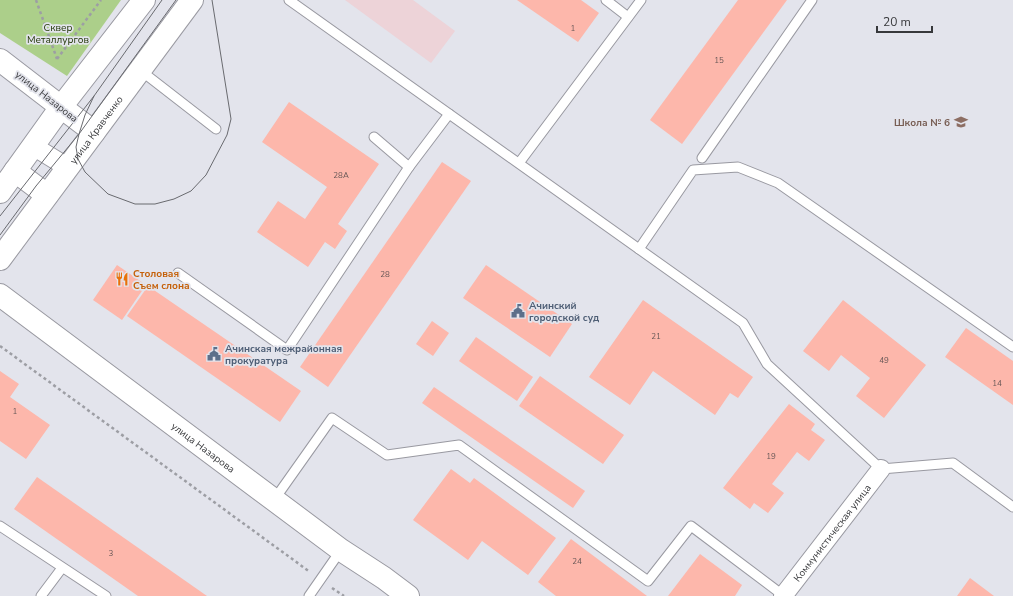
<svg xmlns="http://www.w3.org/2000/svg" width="1013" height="596" font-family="'Nunito Sans',sans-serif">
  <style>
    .commercial { fill: #edd3d8 }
    .green { fill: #accf8a }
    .building { fill: #fdb7ab }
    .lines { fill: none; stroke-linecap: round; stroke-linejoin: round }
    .lane-casing { stroke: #9999a1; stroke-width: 11 }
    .street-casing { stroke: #9999a1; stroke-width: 20 }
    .secondary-casing { stroke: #9999a1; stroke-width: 24 }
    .primary-casing { stroke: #9999a1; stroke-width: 24 }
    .path { stroke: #9d9ea4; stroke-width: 2.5; stroke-dasharray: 3 3; stroke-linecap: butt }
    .lane { stroke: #fff; stroke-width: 9 }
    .street { stroke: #fff; stroke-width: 18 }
    .secondary { stroke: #fff; stroke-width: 22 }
    .primary { stroke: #fff; stroke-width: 22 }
    .tram { stroke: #696a6f; stroke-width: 1 }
    .labels { text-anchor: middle; stroke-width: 3.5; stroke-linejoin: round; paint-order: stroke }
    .number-label { font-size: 8px; fill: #685857 }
    .park-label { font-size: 10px; fill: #1d3200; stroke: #e3e4ec }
    .street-label { font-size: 10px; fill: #37383b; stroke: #e3e4ec }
    .education-label { font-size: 10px; font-weight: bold; fill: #785e54; stroke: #e3e4ec; text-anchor: end }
    .food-label { font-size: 10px; font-weight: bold; fill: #c56008; stroke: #e3e4ec; text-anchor: start }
    .service-label { font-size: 10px; font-weight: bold; fill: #4e5e75; stroke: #e3e4ec; text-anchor: start }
  </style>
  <rect width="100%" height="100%" fill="#e3e4ec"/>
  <polygon class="commercial" points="345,0 413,0 455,31 431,63"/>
  <polygon class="green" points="0,0 121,0 67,76 0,33"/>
  <g class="building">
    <polygon points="517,0 581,0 599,13 578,42"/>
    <polygon points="738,0 787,0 682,144 650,120"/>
    <polygon points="289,102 379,164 338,224 347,231 335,249 325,242 308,267 257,232 278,201 305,219 327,187 262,142"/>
    <polygon points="442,162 471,181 328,387 300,367"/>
    <polygon points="117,265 146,285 122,320 93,300"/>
    <polygon points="486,265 572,324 550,357 463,298"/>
    <polygon points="148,286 301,391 280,422 127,316"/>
    <polygon points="643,300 753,377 738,398 730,393 715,415 653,371 630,405 589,377"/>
    <polygon points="843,300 926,365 884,418 856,396 870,378 841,355 829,371 803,351"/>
    <polygon points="432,321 449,333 433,356 416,344"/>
    <polygon points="966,328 1013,361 1013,405 945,357"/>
    <polygon points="476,337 533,377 517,401 459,361"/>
    <polygon points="0,371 19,384 10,397 50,425 26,459 0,441"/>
    <polygon points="540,376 624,435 603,464 519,406"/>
    <polygon points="434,387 585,491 573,508 422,403"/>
    <polygon points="789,404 815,424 811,430 825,440 809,461 797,452 772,484 784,493 768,513 754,503 750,509 723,488"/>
    <polygon points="451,469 470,483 474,478 556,538 528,575 482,541 468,560 413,520"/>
    <polygon points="37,477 207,596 138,596 14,509"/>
    <polygon points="571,539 647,596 556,596 538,582"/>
    <polygon points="700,554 742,585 735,596 668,596"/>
    <polygon points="970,578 994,596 957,596"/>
  </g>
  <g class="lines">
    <g class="lane-casing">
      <g id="lane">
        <polyline points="289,0 743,323 767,364 881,469 953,463 1013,507"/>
        <polyline points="606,0 628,17"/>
        <polyline points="140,70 216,129"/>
        <polyline points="374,137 409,167"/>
        <polyline points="702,158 812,0"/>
        <polyline points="519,163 641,0"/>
        <polyline points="639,249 693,170 738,167 778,183 1013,347"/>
        <polyline points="178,273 287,350 409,167 449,114"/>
        <polyline points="274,500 332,418 387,455 459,445 648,581 691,526 784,596"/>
        <polyline points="0,526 106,596"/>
        <polyline points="41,596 62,568"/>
        <polyline points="309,596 341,550"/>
      </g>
    </g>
    <g class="street-casing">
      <g id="street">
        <polyline points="33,146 67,167"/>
        <path id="s1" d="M 783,596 L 881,469"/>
      </g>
    </g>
    <g class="secondary-casing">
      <g id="secondary">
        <polyline points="0,60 61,107"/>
        <path id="s2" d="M 0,295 L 341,550 L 384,578 L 408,596"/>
      </g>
    </g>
    <g class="primary-casing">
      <g id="primary">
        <polyline points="61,107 94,132"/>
        <polyline points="15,171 47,195"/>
        <polyline points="0,192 61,107 144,0"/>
        <path id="s3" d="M 0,259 L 192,0"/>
      </g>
    </g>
    <g class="path">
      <polyline points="36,0 57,59"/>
      <polyline points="57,59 101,0"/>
      <polyline points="0,346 310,572"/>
      <polyline points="332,588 344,596"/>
    </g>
    <use href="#lane" class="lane"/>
    <use href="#street" class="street"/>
    <use href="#secondary" class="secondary"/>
    <use href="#primary" class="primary"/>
    <g class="tram">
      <polyline points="94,96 85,115 79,134 76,147 78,159 85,172 108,194 135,204 155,204 174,199 191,191 206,175 227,135 231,119 212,0"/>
      <polyline points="0,216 94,96 162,0"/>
      <polyline points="0,235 36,186 79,134 176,0"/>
    </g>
  </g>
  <defs>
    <g id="school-bare" transform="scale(1.08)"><path d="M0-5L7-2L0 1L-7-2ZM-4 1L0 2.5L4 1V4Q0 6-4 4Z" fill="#8d6e63" stroke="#e3e4ec" stroke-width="2.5" paint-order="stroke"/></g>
    <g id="restaurant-bare" transform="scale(1.08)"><path d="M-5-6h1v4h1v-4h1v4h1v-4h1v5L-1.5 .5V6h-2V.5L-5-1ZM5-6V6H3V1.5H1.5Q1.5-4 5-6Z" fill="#e8710a" stroke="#e3e4ec" stroke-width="2.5" paint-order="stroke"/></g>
    <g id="civic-bare" transform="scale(1.08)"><path d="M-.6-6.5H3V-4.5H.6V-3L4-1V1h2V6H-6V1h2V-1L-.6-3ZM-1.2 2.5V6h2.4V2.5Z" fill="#5c6f8a" stroke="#e3e4ec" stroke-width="2.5" paint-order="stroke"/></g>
  </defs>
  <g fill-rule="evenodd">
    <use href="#school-bare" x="961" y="122"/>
    <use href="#restaurant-bare" x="122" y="279"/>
    <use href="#civic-bare" x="518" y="311"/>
    <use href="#civic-bare" x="214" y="354"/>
  </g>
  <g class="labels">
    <g class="number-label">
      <text x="573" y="31">1</text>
      <text x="719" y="63">15</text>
      <text x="341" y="178">28А</text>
      <text x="385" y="277">28</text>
      <text x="656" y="339">21</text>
      <text x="884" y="363">49</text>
      <text x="997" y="386">14</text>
      <text x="15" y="414">1</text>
      <text x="771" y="459">19</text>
      <text x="111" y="556">3</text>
      <text x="577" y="564">24</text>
    </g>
    <g class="park-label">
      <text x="58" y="31">Сквер<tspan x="58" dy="12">Металлургов</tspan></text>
    </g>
    <g class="street-label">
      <text transform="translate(47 96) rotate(38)" y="4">улица Назарова</text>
      <text dy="4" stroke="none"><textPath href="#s3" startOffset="161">улица Кравченко</textPath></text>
      <text dy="4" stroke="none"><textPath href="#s2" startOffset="254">улица Назарова</textPath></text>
      <text dy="4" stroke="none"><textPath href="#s1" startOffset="80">Коммунистическая улица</textPath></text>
    </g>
    <g class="education-label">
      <text x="950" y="126">Школа № 6</text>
    </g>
    <g class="food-label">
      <text x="133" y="277">Столовая<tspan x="133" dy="12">Съем слона</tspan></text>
    </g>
    <g class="service-label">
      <text x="529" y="309">Ачинский<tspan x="529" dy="12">городской суд</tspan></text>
      <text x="225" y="352">Ачинская межрайонная<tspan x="225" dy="12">прокуратура</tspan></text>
    </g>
  </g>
  <path d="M877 26v6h55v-6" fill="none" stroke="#37383b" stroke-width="2"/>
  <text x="883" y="26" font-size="12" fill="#37383b" stroke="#e3e4ec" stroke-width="3" paint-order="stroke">20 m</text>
</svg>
